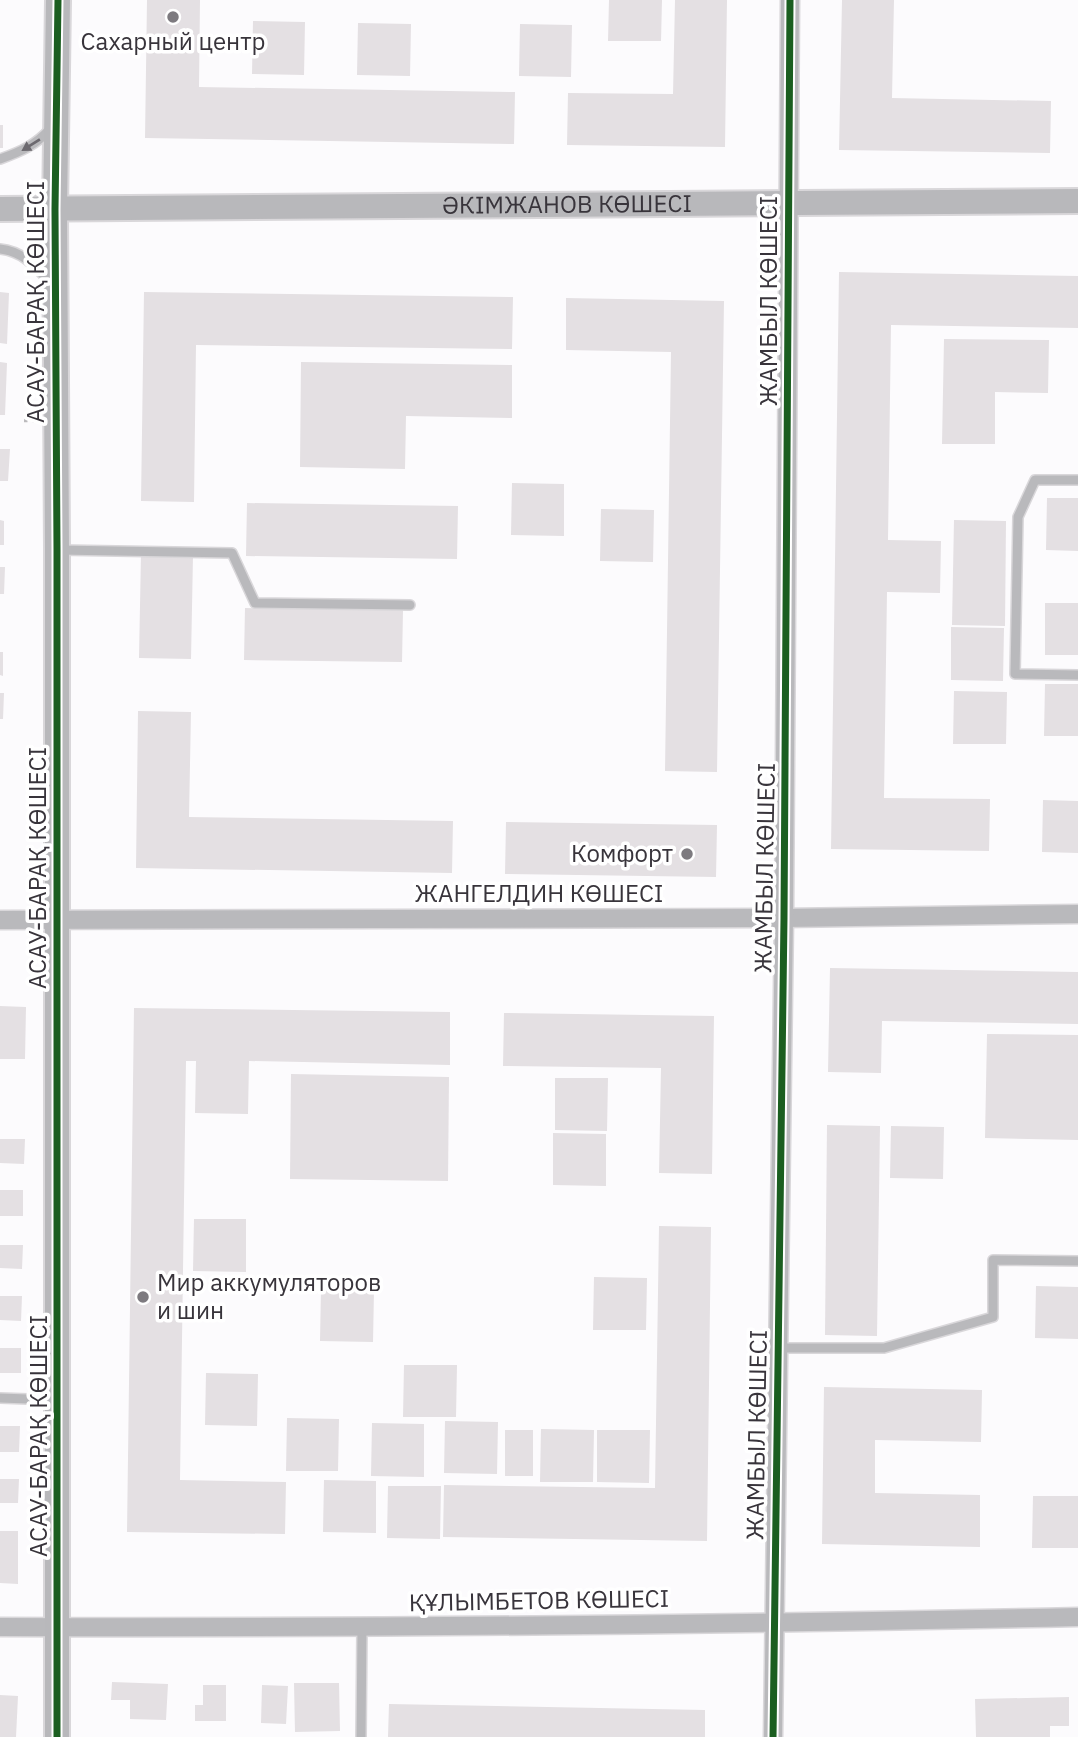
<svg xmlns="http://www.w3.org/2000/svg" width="1078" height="1737" font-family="'IBM Plex Sans',sans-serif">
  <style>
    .building { fill: #e4e0e3 }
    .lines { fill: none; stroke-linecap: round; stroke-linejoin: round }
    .lane-casing { stroke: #d9d7da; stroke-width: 12 }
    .street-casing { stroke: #d9d7da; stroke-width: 21 }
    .secondary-casing { stroke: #d9d7da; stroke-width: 28 }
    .path { stroke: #bbbabd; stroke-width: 4.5; stroke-dasharray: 3.5 5; stroke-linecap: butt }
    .lane { stroke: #b9b9bc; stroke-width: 9 }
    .street { stroke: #b9b9bc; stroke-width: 18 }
    .secondary { stroke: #b8b8bb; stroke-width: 24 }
    .cycleway-casing { stroke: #fff; stroke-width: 11 }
    .cycleway { stroke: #1b5e20; stroke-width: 7 }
    .oneway { fill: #6c696f }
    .poi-dot { fill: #7d7a7f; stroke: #fff; stroke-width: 2.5 }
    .labels { text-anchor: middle; stroke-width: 7; stroke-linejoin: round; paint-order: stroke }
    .poi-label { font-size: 24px; fill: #38343b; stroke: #fff }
    .street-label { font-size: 24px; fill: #38343b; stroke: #fff }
  </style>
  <rect width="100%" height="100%" fill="#fcfbfd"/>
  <g class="building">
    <polygon points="147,0 200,0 199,87 515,92 514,144 145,138"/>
    <polygon points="609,0 662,0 661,41 608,41"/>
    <polygon points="675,0 727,0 725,147 567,145 568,93 673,94"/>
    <polygon points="842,0 894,0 892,98 1051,101 1050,153 839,150"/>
    <polygon points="253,21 305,22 304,75 252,74"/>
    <polygon points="358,23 411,24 410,76 357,75"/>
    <polygon points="520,24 572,25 571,77 519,76"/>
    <rect x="0" y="125" width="3" height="23"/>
    <polygon points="839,272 1078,276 1078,328 891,325 888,540 941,541 940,593 887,592 884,798 990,799 989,851 831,849"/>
    <polygon points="0,292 9,293 7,344 0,343"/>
    <polygon points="144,292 513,297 512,349 196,345 194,502 141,501"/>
    <polygon points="566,298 724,301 717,772 665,771 671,352 566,350"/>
    <polygon points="944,339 1049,340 1048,393 995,392 995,444 942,444"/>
    <polygon points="0,362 7,363 5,415 0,415"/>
    <polygon points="301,362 512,365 512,418 406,416 405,469 300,467"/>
    <polygon points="0,449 10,449 8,481 0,481"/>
    <polygon points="512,483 564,484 564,536 511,535"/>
    <polygon points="1047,498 1078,498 1078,551 1046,550"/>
    <polygon points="247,503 458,506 457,559 246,556"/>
    <polygon points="601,509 654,510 653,562 600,561"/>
    <polygon points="0,520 4,521 4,545 0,545"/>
    <polygon points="954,520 1006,521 1005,626 952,625"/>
    <polygon points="141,554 193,555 191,659 139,658"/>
    <polygon points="0,567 5,567 4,594 0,594"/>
    <rect x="1045" y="603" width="33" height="52"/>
    <polygon points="245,608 403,610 402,662 244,660"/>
    <polygon points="951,627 1004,628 1003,681 951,680"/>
    <polygon points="0,652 3,652 3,676 0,675"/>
    <polygon points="1045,684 1078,684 1078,736 1044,736"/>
    <polygon points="954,691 1007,692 1006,744 953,744"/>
    <polygon points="0,693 4,693 3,719 0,719"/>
    <polygon points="138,711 191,712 189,817 453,821 452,873 136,868"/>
    <polygon points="1043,800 1078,801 1078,853 1042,852"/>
    <polygon points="506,822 717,825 716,877 505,874"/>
    <polygon points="830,968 1078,972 1078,1024 882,1021 881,1073 828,1072"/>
    <polygon points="0,1006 26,1007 25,1059 0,1059"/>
    <polygon points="134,1008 450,1012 450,1065 249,1061 248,1114 195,1113 196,1061 186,1061 180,1480 286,1482 285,1534 127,1532"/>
    <polygon points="504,1013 714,1016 712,1174 659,1173 661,1068 503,1066"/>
    <polygon points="987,1034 1078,1035 1078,1140 985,1138"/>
    <polygon points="291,1074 449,1077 448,1181 290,1179"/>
    <polygon points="555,1078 608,1078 607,1131 555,1130"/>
    <polygon points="827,1125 880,1126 877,1336 825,1335"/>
    <polygon points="891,1126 944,1127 943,1179 890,1178"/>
    <polygon points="553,1133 606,1134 606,1186 553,1185"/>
    <polygon points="0,1139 25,1139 24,1164 0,1163"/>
    <rect x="0" y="1190" width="23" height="26"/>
    <polygon points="194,1219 246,1219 246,1272 193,1271"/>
    <polygon points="659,1226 711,1227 707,1541 443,1537 444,1485 655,1488"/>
    <polygon points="0,1245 23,1245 22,1269 0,1268"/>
    <polygon points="594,1277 647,1278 646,1330 593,1330"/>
    <polygon points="1036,1286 1078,1287 1078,1339 1035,1338"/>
    <polygon points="321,1289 374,1290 373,1342 320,1341"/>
    <polygon points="0,1296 22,1296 21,1321 0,1320"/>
    <rect x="0" y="1348" width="21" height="25"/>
    <polygon points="404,1365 457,1365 456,1417 403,1417"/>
    <polygon points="206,1373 258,1374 257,1426 205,1425"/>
    <polygon points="824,1387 982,1390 981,1442 875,1440 875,1493 980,1495 980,1547 822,1544"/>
    <polygon points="287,1418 339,1419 338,1471 286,1471"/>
    <polygon points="445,1421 498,1422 497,1474 444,1473"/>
    <polygon points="372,1423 424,1424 424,1477 371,1476"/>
    <polygon points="0,1426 20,1426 19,1452 0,1452"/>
    <polygon points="541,1429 594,1430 593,1482 540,1482"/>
    <rect x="505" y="1430" width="28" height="46"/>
    <polygon points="597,1430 650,1430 649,1483 597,1482"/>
    <polygon points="0,1479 19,1479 18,1503 0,1503"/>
    <polygon points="324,1480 376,1481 376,1533 323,1532"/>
    <polygon points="388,1486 441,1486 440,1539 387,1538"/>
    <polygon points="1033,1496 1078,1496 1078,1548 1032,1548"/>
    <polygon points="0,1531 18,1531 18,1584 0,1583"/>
    <polygon points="112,1682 168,1684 166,1720 130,1719 130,1700 111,1700"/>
    <polygon points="294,1683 339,1683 340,1731 295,1732"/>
    <polygon points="203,1685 226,1685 226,1721 195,1721 195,1705 203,1705"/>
    <polygon points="262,1685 288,1686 286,1724 261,1723"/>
    <polygon points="0,1695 18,1696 16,1737 0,1737"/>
    <polygon points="1069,1697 1069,1726 1050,1726 1050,1737 976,1737 975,1699"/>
    <polygon points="389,1704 705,1710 705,1737 388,1737"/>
  </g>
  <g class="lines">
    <g class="lane-casing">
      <g id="lane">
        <path d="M 0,159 C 20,152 36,145 50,129"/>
        <path d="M 0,249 C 22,251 35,266 49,281"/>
        <polyline points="1078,480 1035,480 1018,517 1015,674 1078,675"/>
        <polyline points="59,550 232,553 255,603 410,605"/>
        <polyline points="777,1348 884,1348 993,1317 993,1260 1078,1261"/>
        <polyline points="0,1398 56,1400"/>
        <polyline points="361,1737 362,1628"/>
      </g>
    </g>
    <g class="street-casing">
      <g id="street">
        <polyline points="0,920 784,918 1078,914"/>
        <path d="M 0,1627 C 359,1628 719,1625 1078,1617"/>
        <polyline points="773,1737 784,918 790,0"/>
      </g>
    </g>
    <g class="secondary-casing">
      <g id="secondary">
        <path id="s1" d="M 0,209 L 1078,201"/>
        <polyline points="57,1737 57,550 55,209 58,0"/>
      </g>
    </g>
    <polyline class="path" points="24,420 34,420"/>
    <use href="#lane" class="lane"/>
    <use href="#street" class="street"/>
    <use href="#secondary" class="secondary"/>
    <g class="cycleway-casing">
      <g id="cycleway">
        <polyline points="57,1737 57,550 55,209 58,0"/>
        <polyline points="773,1737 784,918 790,0"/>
      </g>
    </g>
    <use href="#cycleway" class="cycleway"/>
  </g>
  <defs><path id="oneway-solid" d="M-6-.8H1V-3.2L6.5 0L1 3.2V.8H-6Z" transform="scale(1.75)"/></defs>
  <use class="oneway" href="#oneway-solid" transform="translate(31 145) rotate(148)"/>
  <g class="poi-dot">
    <circle cx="173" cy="17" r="7"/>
    <circle cx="687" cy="854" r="7"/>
    <circle cx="143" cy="1297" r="7"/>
  </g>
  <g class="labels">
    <g class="poi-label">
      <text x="173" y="50">Сахарный центр</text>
      <text x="673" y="862" text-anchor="end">Комфорт</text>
      <text x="157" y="1291" text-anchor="start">Мир аккумуляторов<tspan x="157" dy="28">и шин</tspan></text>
    </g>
    <g class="street-label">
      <text dy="8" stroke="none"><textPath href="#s1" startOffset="567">ӘКІМЖАНОВ КӨШЕСІ</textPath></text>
      <text transform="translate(769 301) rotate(-90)" y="8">ЖАМБЫЛ КӨШЕСІ</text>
      <text transform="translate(36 302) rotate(-90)" y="8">АСАУ-БАРАҚ КӨШЕСІ</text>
      <text transform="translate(38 868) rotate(-90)" y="8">АСАУ-БАРАҚ КӨШЕСІ</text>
      <text transform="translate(765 868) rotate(-89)" y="8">ЖАМБЫЛ КӨШЕСІ</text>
      <text x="539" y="902">ЖАНГЕЛДИН КӨШЕСІ</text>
      <text transform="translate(757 1435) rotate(-89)" y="8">ЖАМБЫЛ КӨШЕСІ</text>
      <text transform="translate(39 1436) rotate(-90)" y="8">АСАУ-БАРАҚ КӨШЕСІ</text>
      <text transform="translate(539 1601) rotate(-1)" y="8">ҚҰЛЫМБЕТОВ КӨШЕСІ</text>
    </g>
  </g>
</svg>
